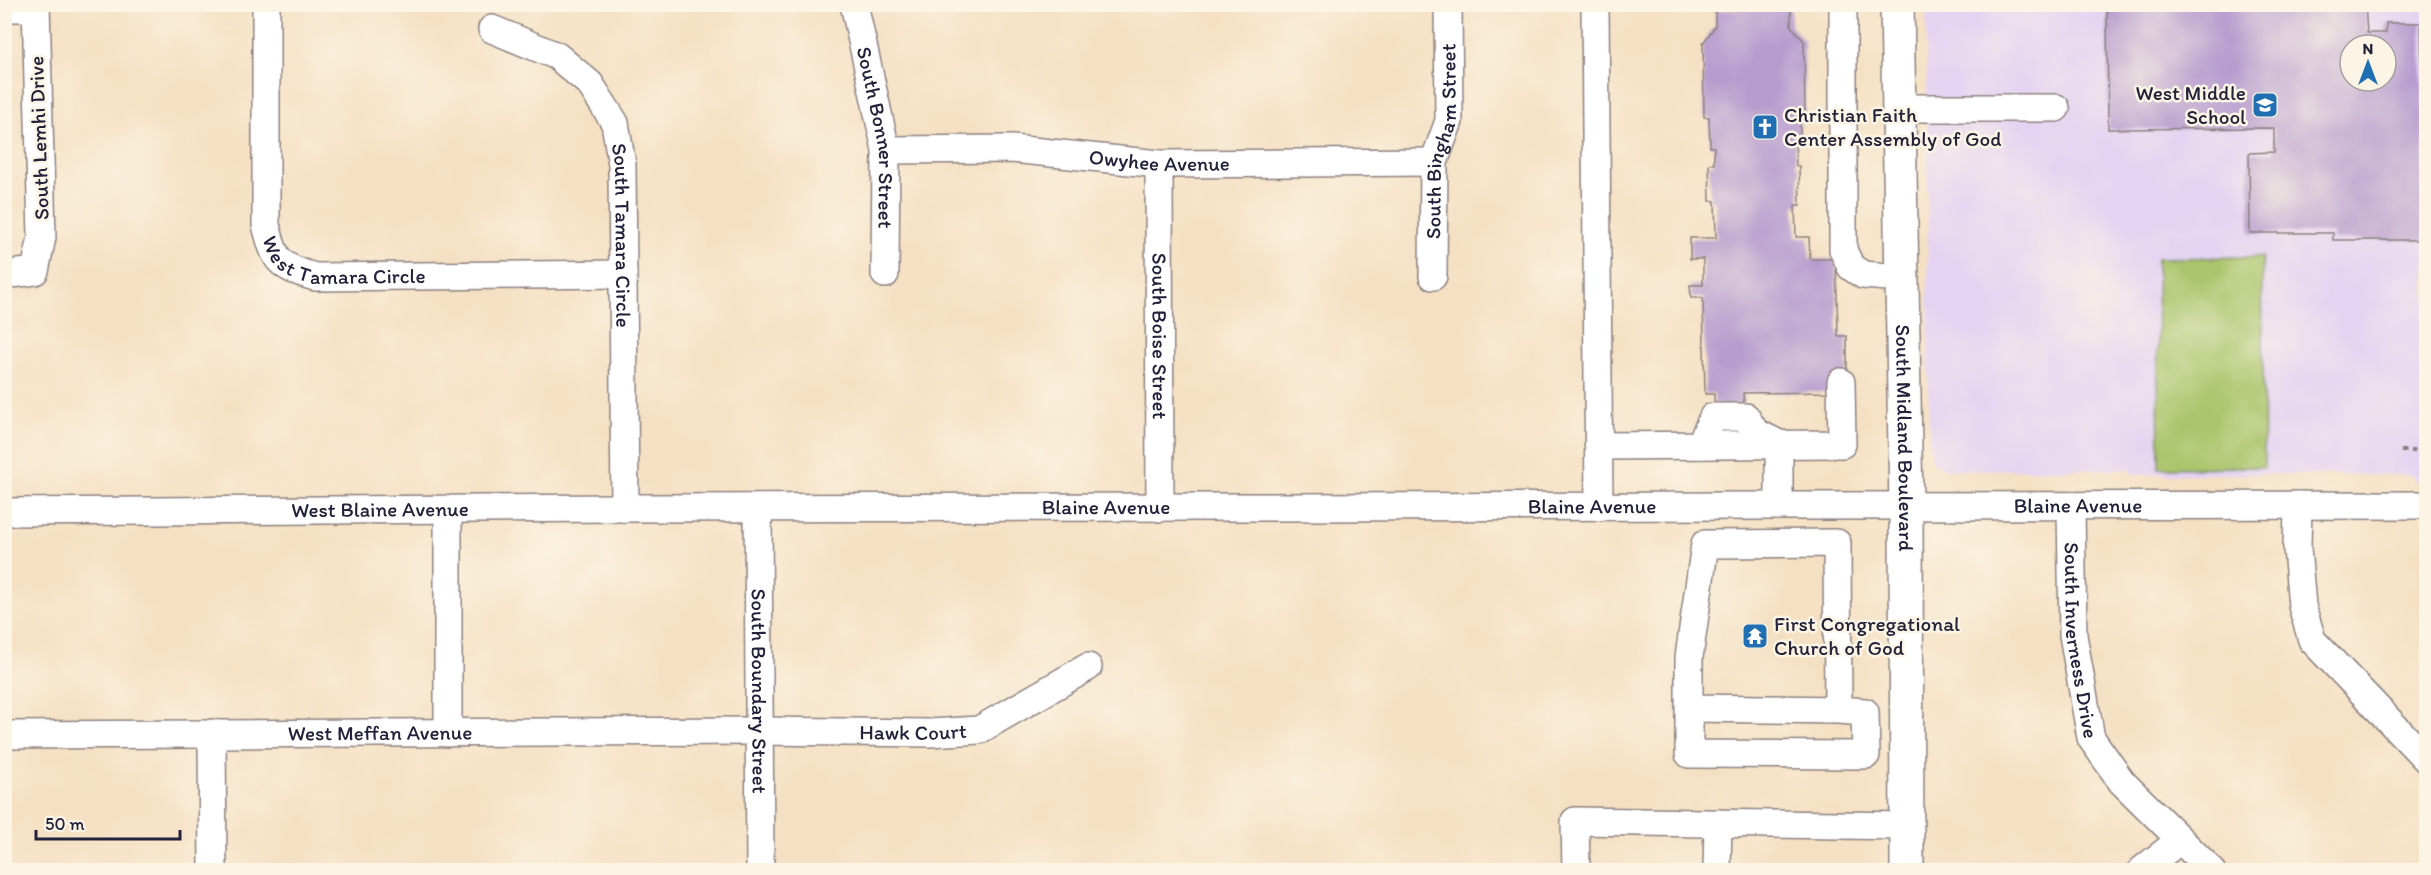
<svg xmlns="http://www.w3.org/2000/svg" width="2431" height="875" font-family="Itim,sans-serif">
  <style>
    .built { fill: #e4d3f2; fill-rule: evenodd }
    .green { fill: #aac56c; stroke: #667454; stroke-width: 1.5 }
    .building { fill: #b79dcf; fill-rule: evenodd }
    .lines { fill: none; stroke-linecap: round; stroke-linejoin: round }
    .minor-casing { stroke: #8c817f; stroke-width: 30 }
    .major-casing { stroke: #8c817f; stroke-width: 36 }
    .path { stroke: #8c817f; stroke-width: 4; stroke-dasharray: 4.5 4.5; stroke-linecap: butt }
    .minor { stroke: #fff; stroke-width: 27 }
    .major { stroke: #fff; stroke-width: 33 }
    .labels { text-anchor: middle; stroke-width: 5; stroke-linejoin: round; paint-order: stroke }
    .poi-label { font-size: 21px; fill: #22223b; stroke: #fcf5e5; text-anchor: start }
    .street-label { font-size: 21px; fill: #22223b; stroke: #fcf5e5 }
  </style>
  <rect width="100%" height="100%" fill="#fcf5e5"/>
  <filter id="ink" filterUnits="userSpaceOnUse"><feTurbulence type="fractalNoise" baseFrequency=".0167" numOctaves="2"/><feDisplacementMap in="SourceGraphic" scale="12" xChannelSelector="R" yChannelSelector="G"/><feConvolveMatrix kernelMatrix="1 2 1 2 8 2 1 2 1" color-interpolation-filters="sRGB"/></filter>
  <filter id="wash" filterUnits="userSpaceOnUse"><feTurbulence type="fractalNoise" baseFrequency=".008" numOctaves="4" result="noise"/><feDisplacementMap in="SourceGraphic" scale="24" xChannelSelector="R" yChannelSelector="G"/><feGaussianBlur stdDeviation="1.35" result="paint"/><feColorMatrix in="noise" values="0 0 0 0 0 0 0 0 0 0 0 0 0 0 0 0 0 1.4 0 .05"/><feComposite in="paint" operator="in"/></filter>
  <g filter="url(#wash)">
    <rect width="100%" height="100%" fill="#f5e0c3"/>
    <path class="built" d="M 1926,5 L 2426,5 L 2426,482 L 2418,482 L 2411,475 L 2132,474 L 2132,469 L 1962,470 L 1945,469 L 1932,461 L 1929,442 ZM 2350,45 L 2386,45 L 2386,81 L 2350,81 Z"/>
    <polygon class="green" points="2262,257 2264,467 2159,468 2157,258"/>
    <g id="blocks">
      <g class="building">
        <path d="M 2107,4 L 2365,4 L 2367,33 L 2386,33 L 2386,23 L 2421,23 L 2426,240 L 2333,240 L 2333,233 L 2250,233 L 2249,153 L 2274,152 L 2274,128 L 2108,129 ZM 2350,45 L 2386,45 L 2386,81 L 2350,81 Z"/>
        <polygon points="1740,5 1767,5 1767,9 1791,8 1791,26 1804,41 1805,117 1800,117 1800,137 1795,138 1796,166 1799,166 1800,205 1795,205 1796,237 1809,237 1810,259 1836,259 1838,336 1847,336 1847,374 1834,392 1743,393 1744,403 1739,403 1739,427 1719,427 1719,403 1714,404 1714,394 1705,394 1703,298 1691,298 1690,285 1703,285 1703,259 1690,259 1690,238 1716,238 1715,201 1710,201 1709,164 1714,164 1714,147 1710,147 1709,117 1704,117 1703,43 1715,26 1715,10 1740,10"/>
      </g>
    </g>
  </g>
  <g filter="url(#ink)">
    <use href="#blocks" fill-opacity="0" stroke="#8c817f" stroke-width="1.5"/>
    <g class="lines">
      <g class="minor-casing">
        <g id="minor">
          <path id="s1" d="M 266,4 L 266,225 C 276,262 277,266 315,277 L 623,274"/>
          <path id="s2" d="M 854,4 L 886,150 L 885,274"/>
          <polyline points="1595,4 1599,507"/>
          <polyline points="1843,4 1843,250 1851,267 1863,275 1901,278"/>
          <polyline points="4,8 36,8"/>
          <path id="s3" d="M 492,29 L 557,56 L 590,84 L 615,123 L 622,165 L 625,508"/>
          <polyline points="1899,108 2056,108"/>
          <path id="s4" d="M 886,150 L 1012,149 L 1159,164 L 1434,162"/>
          <path id="s5" d="M 1159,164 L 1160,508"/>
          <polyline points="4,275 35,271 42,237 36,4"/>
          <path id="s6" d="M 1433,276 L 1434,162 L 1449,121 L 1448,4"/>
          <polyline points="1700,445 1713,417 1746,417 1755,432 1779,444 1779,506"/>
          <polyline points="1599,446 1842,444 1841,382"/>
          <polyline points="2298,505 2297,548 2302,606 2312,640 2426,759"/>
          <path id="s7" d="M 2071,506 L 2073,635 L 2091,738 L 2122,782 L 2211,870"/>
          <path id="s8" d="M 758,509 L 760,870"/>
          <polyline points="448,510 448,733"/>
          <path id="s9" d="M 4,512 L 625,508 L 2426,505"/>
          <polyline points="1689,708 1689,657 1705,544 1837,543 1838,710 1689,708 1689,754 1866,755 1865,712 1838,710"/>
          <polyline points="212,733 213,870"/>
          <path id="s10" d="M 4,735 L 758,731 L 930,733 L 979,730 L 1088,667"/>
          <polyline points="1576,870 1575,821 1907,826"/>
          <polyline points="1717,870 1718,823"/>
          <polyline points="2142,870 2180,840"/>
        </g>
      </g>
      <g class="major-casing">
        <g id="major">
          <path id="s11" d="M 1897,4 L 1906,506 L 1907,870"/>
        </g>
      </g>
      <polyline class="path" points="2401,451 2426,451"/>
      <use href="#minor" class="minor"/>
      <use href="#major" class="major"/>
    </g>
  </g>
  <defs>
    <g id="school-square" transform="scale(1.35)"><rect x="-9" y="-9" width="18" height="18" rx="4" fill="#1f6fb2" stroke="#fcf5e5"/><path d="M0-5L7-2L0 1L-7-2ZM-4 1L0 2.5L4 1V4Q0 6-4 4Z" fill="#fff"/></g>
    <g id="church-square" transform="scale(1.35)"><rect x="-9" y="-9" width="18" height="18" rx="4" fill="#1f6fb2" stroke="#fcf5e5"/><path d="M-1.2-6h2.4v3.5h3.3v2.4h-3.3V6h-2.4V-.1h-3.3v-2.4h3.3Z" fill="#fff"/></g>
    <g id="temple-square" transform="scale(1.35)"><rect x="-9" y="-9" width="18" height="18" rx="4" fill="#1f6fb2" stroke="#fcf5e5"/><path d="M0-6L5-2H3V0L6.5 2.5H4V6H1.5V3h-3V6H-4V2.5H-6.5L-3 0V-2H-5Z" fill="#fff"/></g>
  </defs>
  <g fill-rule="evenodd">
    <use href="#school-square" x="2265" y="105"/>
    <use href="#church-square" x="1765" y="127"/>
    <use href="#temple-square" x="1755" y="636"/>
  </g>
  <g class="labels">
    <g class="poi-label">
      <text x="2246" y="100" text-anchor="end">West Middle<tspan x="2246" dy="24">School</tspan></text>
      <text x="1784" y="122">Christian Faith<tspan x="1784" dy="24">Center Assembly of God</tspan></text>
      <text x="1774" y="631">First Congregational<tspan x="1774" dy="24">Church of God</tspan></text>
    </g>
    <g class="street-label">
      <text transform="translate(39 138) rotate(-92)" y="7">South Lemhi Drive</text>
      <text dy="7" stroke="none"><textPath href="#s2" startOffset="136">South Bonner Street</textPath></text>
      <text dy="7" stroke="none"><textPath href="#s6" startOffset="136">South Bingham Street</textPath></text>
      <text dy="7" stroke="none"><textPath href="#s4" startOffset="274">Owyhee Avenue</textPath></text>
      <text dy="7" stroke="none"><textPath href="#s3" startOffset="273">South Tamara Circle</textPath></text>
      <text dy="7" stroke="none"><textPath href="#s1" startOffset="321">West Tamara Circle</textPath></text>
      <text dy="7" stroke="none"><textPath href="#s5" startOffset="172">South Boise Street</textPath></text>
      <text dy="7" stroke="none"><textPath href="#s11" startOffset="434">South Midland Boulevard</textPath></text>
      <text dy="7" stroke="none"><textPath href="#s9" startOffset="2074">Blaine Avenue</textPath></text>
      <text dy="7" stroke="none"><textPath href="#s9" startOffset="1588">Blaine Avenue</textPath></text>
      <text dy="7" stroke="none"><textPath href="#s9" startOffset="1102">Blaine Avenue</textPath></text>
      <text dy="7" stroke="none"><textPath href="#s9" startOffset="376">West Blaine Avenue</textPath></text>
      <text dy="7" stroke="none"><textPath href="#s7" startOffset="135">South Inverness Drive</textPath></text>
      <text dy="7" stroke="none"><textPath href="#s8" startOffset="182">South Boundary Street</textPath></text>
      <text dy="7" stroke="none"><textPath href="#s10" startOffset="909">Hawk Court</textPath></text>
      <text dy="7" stroke="none"><textPath href="#s10" startOffset="376">West Meffan Avenue</textPath></text>
    </g>
  </g>
  <rect width="2431" height="875" fill="none" stroke="#fcf5e5" stroke-width="24"/>
  <g transform="translate(2368 63)"><circle r="28" fill="#fcf5e5" stroke="#a5a1a1" stroke-width="1.5"/>
  <path d="M0-4.5L10 22L0 15L-10 22Z" fill="#1f6fb2"/>
  <text y="-9" font-size="16" font-weight="bold" text-anchor="middle" fill="#22223b">N</text>
  </g>
  <path d="M36 830v9h144v-9" fill="none" stroke="#22223b" stroke-width="3"/>
  <text x="45" y="830" font-size="18" fill="#22223b" stroke="#fcf5e5" stroke-width="4.5" paint-order="stroke">50 m</text>
</svg>
